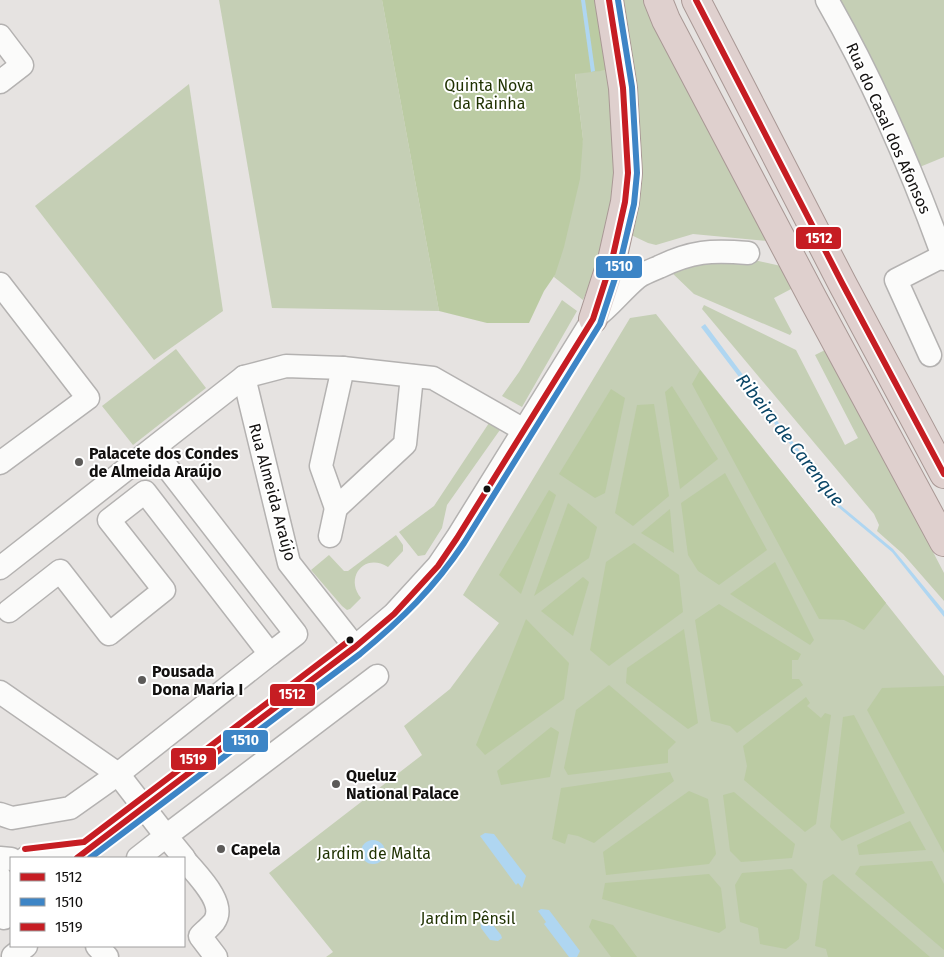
<svg xmlns="http://www.w3.org/2000/svg" width="944" height="957" font-family="'Fira Sans',sans-serif">
  <style>
    .green { fill: #c5cfb5 }
    .forest { fill: #bbcba3 }
    .water { fill: #afd6f1 }
    .lines { fill: none; stroke-linecap: round; stroke-linejoin: round }
    .minor-casing { stroke: #b4b2b1; stroke-width: 25 }
    .highway-casing { stroke: #a99895; stroke-width: 30 }
    .minor { stroke: #fbfbfa; stroke-width: 22 }
    .highway { stroke: #dfd0ce; stroke-width: 28 }
    .bus-1-casing { stroke: #fff; stroke-width: 10 }
    .bus-2-casing { stroke: #fff; stroke-width: 10 }
    .bus-3-casing { stroke: #fff; stroke-width: 10 }
    .bus-1 { stroke: #c61d23; stroke-width: 6 }
    .bus-2 { stroke: #3d85c6; stroke-width: 6 }
    .bus-3 { stroke: #c61d23; stroke-width: 6 }
    .poi-dot { fill: #5c5a58; stroke: #fff; stroke-width: 2 }
    .bus-dot { fill: #12100f; stroke: #fff; stroke-width: 2 }
    .labels { text-anchor: middle; stroke-width: 4; stroke-linejoin: round; paint-order: stroke }
    .park-label { font-size: 16px; fill: #1f3100; stroke: #fff }
    .street-label { font-size: 16px; fill: #12100f; stroke: #fff }
    .poi-label { font-size: 16px; font-weight: bold; fill: #12100f; stroke: #fff; text-anchor: start }
    .water-label { font-size: 18px; font-style: italic; fill: #0a4566; stroke: #fff }
    .line-badge { stroke: #fff; stroke-width: 2 }
    .badge-label { font-size: 14px; text-anchor: middle; font-weight: bold; fill: #fff }
  </style>
  <rect width="100%" height="100%" fill="#e6e3e1"/>
  <g class="green">
    <polygon points="219,0 382,0 439,311 272,308"/>
    <polygon points="621,0 646,0 767,241 693,234 656,245 648,243 629,234"/>
    <polygon points="827,0 944,0 944,157 910,171"/>
    <polygon points="609,70 616,129 613,184 606,236 596,269 583,300 554,277 583,139 575,73"/>
    <polygon points="189,84 223,311 154,360 35,206"/>
    <polygon points="741,257 781,266 793,288 774,298 792,332 790,335 694,294 669,270"/>
    <polygon points="562,300 577,311 522,407 502,396 519,372"/>
    <polygon points="704,305 796,350 845,445 858,438 815,355 827,349 944,573 944,601 903,554 877,531 879,525 874,514 702,309"/>
    <polygon points="656,314 944,676 944,957 326,957 333,952 269,873 422,755 404,726 450,689 499,623 463,595 630,318"/>
    <polygon points="176,349 206,388 133,445 102,406"/>
    <polygon points="491,420 502,427 447,505 442,528 425,555 418,556 399,532 434,506"/>
    <path d="M 396,535 L 403,545 L 403,551 L 388,567 C 365,552 344,577 361,598 L 350,609 L 347,610 L 342,606 L 311,570 L 329,555 L 344,571 L 348,571 Z"/>
  </g>
  <g class="forest">
    <polygon points="382,0 599,0 609,70 575,74 583,139 580,179 564,247 555,275 544,291 529,323 487,323 439,311"/>
    <polygon points="700,370 886,603 864,630 844,620 819,619 692,384"/>
    <polygon points="672,386 718,459 680,489 665,392"/>
    <polygon points="611,389 625,398 605,493 595,498 559,474"/>
    <polygon points="654,404 669,496 633,526 615,513 637,405"/>
    <polygon points="725,473 767,550 719,585 698,571 688,555 681,503"/>
    <polygon points="549,490 556,495 521,594 499,575"/>
    <polygon points="568,503 597,527 589,558 534,596"/>
    <polygon points="670,509 674,553 641,533"/>
    <polygon points="634,543 679,575 683,612 609,666 590,650 606,562"/>
    <polygon points="775,562 814,640 810,645 730,594"/>
    <polygon points="583,577 589,582 573,636 541,611"/>
    <polygon points="719,604 801,654 798,660 792,660 792,679 799,679 803,685 737,733 730,726 711,721 695,620"/>
    <polygon points="526,619 569,663 564,699 485,755 476,745"/>
    <polygon points="684,629 698,723 688,729 626,683 627,668"/>
    <polygon points="609,685 676,742 668,750 668,763 568,775 564,768 576,710"/>
    <polygon points="944,686 944,853 867,710 882,688"/>
    <polygon points="806,697 810,703 807,706 821,718 825,713 831,715 816,824 805,832 744,780 747,766 743,746"/>
    <polygon points="854,715 905,813 842,841 830,827 843,717"/>
    <polygon points="551,727 559,732 550,777 501,785 497,771"/>
    <polygon points="670,772 674,781 594,843 578,836 568,834 565,844 552,839 561,788"/>
    <polygon points="689,791 708,799 716,854 709,864 606,875 603,852"/>
    <polygon points="734,792 795,844 792,858 741,862 730,851 723,795"/>
    <polygon points="910,821 926,850 859,855 857,845"/>
    <polygon points="932,861 944,884 944,950 855,874 860,866"/>
    <polygon points="792,869 807,884 799,939 786,949 760,944 758,928 740,922 735,885 742,873"/>
    <polygon points="709,874 721,888 726,928 719,933 602,899 605,883"/>
    <polygon points="833,874 930,957 828,957 826,949 815,946 823,881"/>
    <polygon points="592,919 613,925 637,957 611,957 589,927"/>
  </g>
  <g class="water">
    <polygon points="581,0 585,0 595,71 591,72"/>
    <polygon points="705,324 840,505 893,549 944,611 944,617 892,552 838,507 701,327"/>
    <polygon points="485,833 494,834 526,876 522,888 518,883 516,885 480,836"/>
    <circle cx="373" cy="852" r="12"/>
    <polygon points="541,909 549,910 580,951 577,957 569,957 544,924 546,922 538,911"/>
    <polygon points="484,914 501,935 502,938 498,941 490,940 481,928 480,918"/>
  </g>
  <g class="lines">
    <g class="minor-casing">
      <g id="minor">
        <path d="M 827,0 C 874,82 912,170 944,259"/>
        <polyline points="0,36 22,65 0,82"/>
        <polyline points="0,284 88,398 0,463"/>
        <polyline points="930,355 896,280 943,256"/>
        <polyline points="343,368 321,466 336,508 405,444 412,376"/>
        <polyline points="244,377 289,563 355,647"/>
        <polyline points="330,536 336,508"/>
        <polyline points="0,568 244,377 286,366 343,368 433,378 524,430"/>
        <polyline points="9,611 60,571 109,634 164,590 109,520 145,492 270,654 296,634 153,449"/>
        <polyline points="0,692 118,774 166,836 138,858"/>
        <polyline points="0,814 12,818 70,808 118,774 270,654"/>
        <polyline points="0,858 11,859"/>
        <polyline points="26,858 87,850"/>
        <path d="M 77,858 L 355,647 L 394,614 L 438,566 L 457,538 L 593,319 C 610,307 622,290 638,277 C 644,273 652,270 659,267 C 692,251 711,250 748,253"/>
        <polyline points="184,858 166,836 377,676"/>
        <path d="M 184,859 C 195,873 228,903 214,922 C 210,927 205,931 200,936 L 216,957"/>
        <path d="M 0,877 C 8,889 5,903 4,918"/>
        <polyline points="97,946 107,957"/>
        <polyline points="13,956 26,946"/>
      </g>
    </g>
    <g class="highway-casing">
      <g id="highway">
        <polyline points="658,0 666,20 813,299 944,542"/>
        <polyline points="696,0 842,283 944,474"/>
        <polyline points="593,319 612,260 625,202 628,173 623,88 609,0"/>
      </g>
    </g>
    <use href="#minor" class="minor"/>
    <use href="#highway" class="highway"/>
    <g class="bus-1-casing">
      <g id="bus-1">
        <polyline points="696,0 842,283 944,474"/>
        <polyline points="77,858 355,647 394,614 438,566 457,538 593,319 612,260 625,202 628,173 623,88 609,0"/>
      </g>
    </g>
    <g class="bus-2-casing">
      <path id="bus-2" d="M 90,858 L 360,654 C 402,619 434,588 464,543 L 600,324 L 620,263 L 634,204 L 637,173 L 632,87 L 618,0"/>
    </g>
    <g class="bus-3-casing">
      <polyline id="bus-3" points="25,849 84,842 350,640"/>
    </g>
    <use href="#bus-1" class="bus-1"/>
    <use href="#bus-2" class="bus-2"/>
    <use href="#bus-3" class="bus-3"/>
  </g>
  <g class="poi-dot">
    <circle cx="79" cy="462" r="5"/>
    <circle cx="142" cy="680" r="5"/>
    <circle cx="336" cy="784" r="5"/>
    <circle cx="221" cy="849" r="5"/>
  </g>
  <g class="bus-dot">
    <circle cx="487" cy="489" r="4.5"/>
    <circle cx="350" cy="640" r="4.5"/>
  </g>
  <g class="labels">
    <g class="park-label">
      <text x="489" y="91">Quinta Nova<tspan x="489" dy="18">da Rainha</tspan></text>
      <text x="374" y="859">Jardim de Malta</text>
      <text x="468" y="924">Jardim Pênsil</text>
    </g>
    <g class="street-label">
      <text transform="translate(889 128) rotate(66)" y="6">Rua do Casal dos Afonsos</text>
      <text transform="translate(273 492) rotate(75)" y="6">Rua Almeida Araújo</text>
    </g>
    <g class="poi-label">
      <text x="89" y="459">Palacete dos Condes<tspan x="89" dy="18">de Almeida Araújo</tspan></text>
      <text x="152" y="677">Pousada<tspan x="152" dy="18">Dona Maria I</tspan></text>
      <text x="346" y="781">Queluz<tspan x="346" dy="18">National Palace</tspan></text>
      <text x="231" y="855">Capela</text>
    </g>
    <g class="water-label">
      <text transform="translate(790 440) rotate(52)" y="6">Ribeira de Carenque</text>
    </g>
  </g>
  <g class="line-badge">
    <rect x="795" y="226" width="47" height="24" rx="5" fill="#c61d23"/>
    <rect x="595" y="255" width="48" height="24" rx="5" fill="#3d85c6"/>
    <rect x="269" y="683" width="47" height="24" rx="5" fill="#c61d23"/>
    <rect x="222" y="729" width="47" height="24" rx="5" fill="#3d85c6"/>
    <rect x="170" y="747" width="47" height="24" rx="5" fill="#c61d23"/>
  </g>
  <g class="badge-label">
    <text x="819" y="243">1512</text>
    <text x="619" y="271">1510</text>
    <text x="292" y="699">1512</text>
    <text x="245" y="745">1510</text>
    <text x="193" y="764">1519</text>
  </g>
  <rect x="10" y="857" width="175" height="90" fill="#ffffff" stroke="#a09f9f"/>
  <rect x="20" y="873" width="25" height="8" fill="#c61d23" stroke="#a09f9f"/>
  <text x="55" y="882" font-size="15" fill="#12100f">1512</text>
  <rect x="20" y="898" width="25" height="8" fill="#3d85c6" stroke="#a09f9f"/>
  <text x="55" y="907" font-size="15" fill="#12100f">1510</text>
  <rect x="20" y="923" width="25" height="8" fill="#c61d23" stroke="#a09f9f"/>
  <text x="55" y="932" font-size="15" fill="#12100f">1519</text>
</svg>
